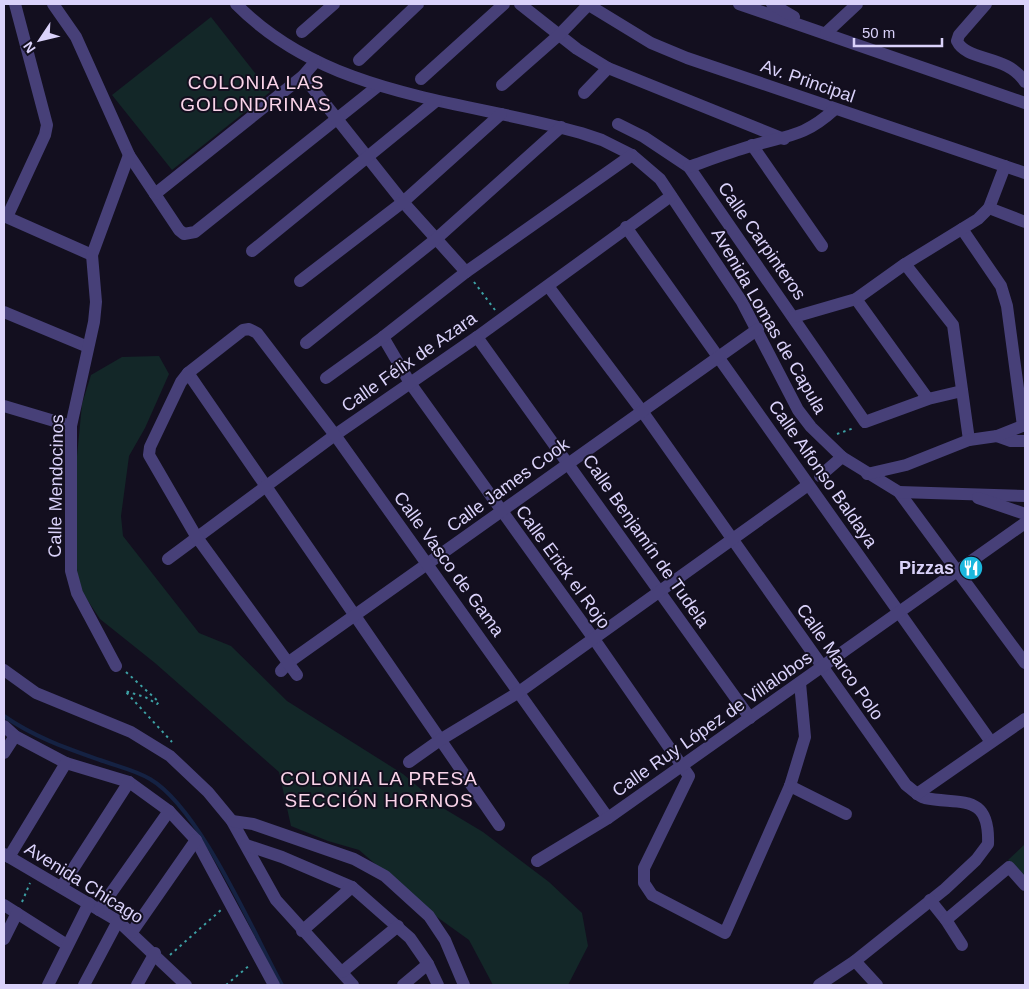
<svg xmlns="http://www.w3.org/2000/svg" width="1029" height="989" font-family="Helvetica,sans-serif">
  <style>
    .green { fill: #132728 }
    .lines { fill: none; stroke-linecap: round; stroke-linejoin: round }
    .stream { stroke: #152243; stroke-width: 4 }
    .path { stroke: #3ca0a4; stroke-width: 2; stroke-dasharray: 2.5 4; stroke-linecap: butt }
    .minor { stroke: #474078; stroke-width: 12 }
    .labels { text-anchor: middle; stroke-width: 4; stroke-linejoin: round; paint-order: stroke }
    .street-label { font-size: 18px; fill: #dad2fa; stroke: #130f1f }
    .poi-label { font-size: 18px; font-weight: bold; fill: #dad2fa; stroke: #130f1f; text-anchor: end }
    .neighbourhood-label { font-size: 19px; letter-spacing: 1px; fill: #fad4e9; stroke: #130f1f }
  </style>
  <rect width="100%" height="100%" fill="#130f1f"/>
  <g class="green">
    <polygon points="211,17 270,92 172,170 112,95"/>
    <polygon points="159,356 169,374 145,428 129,456 121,516 123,536 199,633 231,646 287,701 403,774 443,808 483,832 549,882 582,913 588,946 568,985 493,985 469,940 437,917 359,850 328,841 291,826 279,772 155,663 100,619 78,586 74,517 77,456 82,404 91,375 122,357"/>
    <polygon points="1024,845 1025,846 1025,879 1008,860"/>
  </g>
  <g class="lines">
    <path class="stream" d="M 4,716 C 34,737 66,748 100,760 C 116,766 135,770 150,779 C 200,808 253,932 282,985"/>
    <g class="path">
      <polyline points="474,282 495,310"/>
      <polyline points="837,434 854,428"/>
      <polyline points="126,672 159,702 157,704 145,697 125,691 172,742"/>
      <polyline points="22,902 30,883"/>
      <polyline points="170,955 221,910"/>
      <polyline points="226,985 250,965"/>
    </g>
    <g class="minor">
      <polyline points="53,4 76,37 129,155 179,230 184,234 195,232 378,86"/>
      <path d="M 236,4 C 329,98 462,99 581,133 L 602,140 L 632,155 L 660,179 L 742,302 L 798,410 L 811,427 L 842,457 L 899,492 L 1025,663"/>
      <polyline points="520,4 577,49 608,68 784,139"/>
      <polyline points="587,4 651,43 687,58 1025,173"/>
      <polyline points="739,4 1025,103"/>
      <polyline points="772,4 794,17"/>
      <path d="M 986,4 L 959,35 L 957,41 C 967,62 1007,54 1025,82"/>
      <polyline points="302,32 334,4"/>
      <polyline points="826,33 857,4"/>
      <polyline points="359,60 418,4"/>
      <polyline points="303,76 403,202 466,272"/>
      <polyline points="421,79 504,4"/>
      <polyline points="502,85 560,34 589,4"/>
      <polyline points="584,93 608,68"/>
      <polyline points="618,124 644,137 689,167 865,422 928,399 962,391"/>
      <polyline points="752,145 822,246"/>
      <polyline points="1005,166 989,208 1025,222"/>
      <path d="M 689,167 C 709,160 730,152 751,146 C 789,135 804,137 835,109"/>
      <polyline points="155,194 303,76 316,61"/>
      <polyline points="4,216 92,255"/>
      <polyline points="7,217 45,135 47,125 15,4"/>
      <polyline points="626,227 991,742"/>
      <polyline points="962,229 1001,286 1007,306 1023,426"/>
      <polyline points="252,251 436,101"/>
      <polyline points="905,264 953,325 969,440"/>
      <polyline points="300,281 403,202 501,114"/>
      <path d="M 548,286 L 642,411 L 906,785 C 912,789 918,796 925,798 C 960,805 990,792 988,844 L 976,860 L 945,889 L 855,961 L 819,985"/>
      <polyline points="856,299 928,399"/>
      <polyline points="4,312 88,347"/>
      <polyline points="794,317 856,299 905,264 978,219 989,208"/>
      <polyline points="383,337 410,383 594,639 689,776 644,868 644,883 652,895 725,933 790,786 805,737 800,683"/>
      <polyline points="477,337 750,718"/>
      <polyline points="306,343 436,239 561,127"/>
      <polyline points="188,373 499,825"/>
      <polyline points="326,378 383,337 466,272 632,155"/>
      <polyline points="4,406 71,426"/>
      <polyline points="997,436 1011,441 1025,441"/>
      <polyline points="867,474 906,465 969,440 997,436 1025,425"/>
      <polyline points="820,476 842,457"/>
      <polyline points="899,492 1025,496"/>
      <polyline points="978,498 1025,514"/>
      <polyline points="168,559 335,435 477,337 671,196"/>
      <polyline points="116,666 77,593 71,571 71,426 94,322 96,302 92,255 129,155"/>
      <polyline points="4,670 36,693 131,732 170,756 208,792 232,821 276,900 353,985"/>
      <polyline points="281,671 289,662 758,329"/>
      <polyline points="297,675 196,536 149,455 150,447 181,382 188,373 243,330 249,329 257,333 335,435 608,818"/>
      <polyline points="4,726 15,736 66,763 129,782 169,811 196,840 274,985"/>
      <polyline points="4,753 15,736"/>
      <polyline points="409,762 440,740 519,692 808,485"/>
      <polyline points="790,786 846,814"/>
      <polyline points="917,794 1025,719"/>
      <polyline points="232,821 253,824 354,859 385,876 429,916 445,940 464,985"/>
      <polyline points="246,845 282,857 352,887 410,938 428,964 438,985"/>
      <polyline points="4,854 118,921 186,985"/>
      <polyline points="9,857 66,763"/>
      <polyline points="537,861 608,818 1025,523"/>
      <polyline points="62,886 129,782"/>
      <polyline points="930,900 946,920 962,945"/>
      <polyline points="4,905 67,945"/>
      <polyline points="99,910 169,811"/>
      <polyline points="946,920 1009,867 1025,885"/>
      <polyline points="302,931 352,887"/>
      <polyline points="132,932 196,840"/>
      <polyline points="4,939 17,913"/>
      <polyline points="855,961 877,985"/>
      <polyline points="342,972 398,926"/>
      <polyline points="48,985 89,903"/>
      <polyline points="84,985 118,921"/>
      <polyline points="137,985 155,953"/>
      <polyline points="403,985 428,964"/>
    </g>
  </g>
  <defs>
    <g id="restaurant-disc" transform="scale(1.25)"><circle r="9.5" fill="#1bb7dd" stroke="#130f1f"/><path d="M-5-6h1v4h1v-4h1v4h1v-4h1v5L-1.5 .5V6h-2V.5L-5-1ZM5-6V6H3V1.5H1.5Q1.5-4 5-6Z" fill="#fff"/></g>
  </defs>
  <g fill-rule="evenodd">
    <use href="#restaurant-disc" x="971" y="568"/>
  </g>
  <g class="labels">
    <g class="street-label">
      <text transform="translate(808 81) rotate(19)" y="6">Av. Principal</text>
      <text transform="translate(762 241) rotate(55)" y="6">Calle Carpinteros</text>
      <text transform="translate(769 321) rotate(60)" y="6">Avenida Lomas de Capula</text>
      <text transform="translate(409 362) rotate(-35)" y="6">Calle Félix de Azara</text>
      <text transform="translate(823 474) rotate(55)" y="6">Calle Alfonso Baldaya</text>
      <text transform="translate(508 485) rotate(-36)" y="6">Calle James Cook</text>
      <text transform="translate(56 486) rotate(-89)" y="6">Calle Mendocinos</text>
      <text transform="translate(646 541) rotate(55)" y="6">Calle Benjamín de Tudela</text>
      <text transform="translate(449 564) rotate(54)" y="6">Calle Vasco de Gama</text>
      <text transform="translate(563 567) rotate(54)" y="6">Calle Erick el Rojo</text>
      <text transform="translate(840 662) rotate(55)" y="6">Calle Marco Polo</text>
      <text transform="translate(712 724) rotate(-35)" y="6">Calle Ruy López de Villalobos</text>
      <text transform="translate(84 883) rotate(32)" y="6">Avenida Chicago</text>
    </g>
    <g class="poi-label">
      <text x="954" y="574">Pizzas</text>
    </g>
    <g class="neighbourhood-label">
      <text x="256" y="89">COLONIA LAS<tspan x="256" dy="22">GOLONDRINAS</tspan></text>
      <text x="379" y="785">COLONIA LA PRESA<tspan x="379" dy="22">SECCIÓN HORNOS</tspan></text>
    </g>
  </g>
  <rect width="1029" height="989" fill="none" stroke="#dad2fa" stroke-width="10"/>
  <g transform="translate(40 40) rotate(235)" stroke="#130f1f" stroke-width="4" paint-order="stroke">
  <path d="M0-4L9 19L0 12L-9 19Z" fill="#dad2fa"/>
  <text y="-8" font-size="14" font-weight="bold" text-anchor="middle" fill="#dad2fa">N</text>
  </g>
  <path d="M854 38v8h88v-8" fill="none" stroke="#dad2fa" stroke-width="2.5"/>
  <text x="862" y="38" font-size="15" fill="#dad2fa" stroke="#130f1f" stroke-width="4" paint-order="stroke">50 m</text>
</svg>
